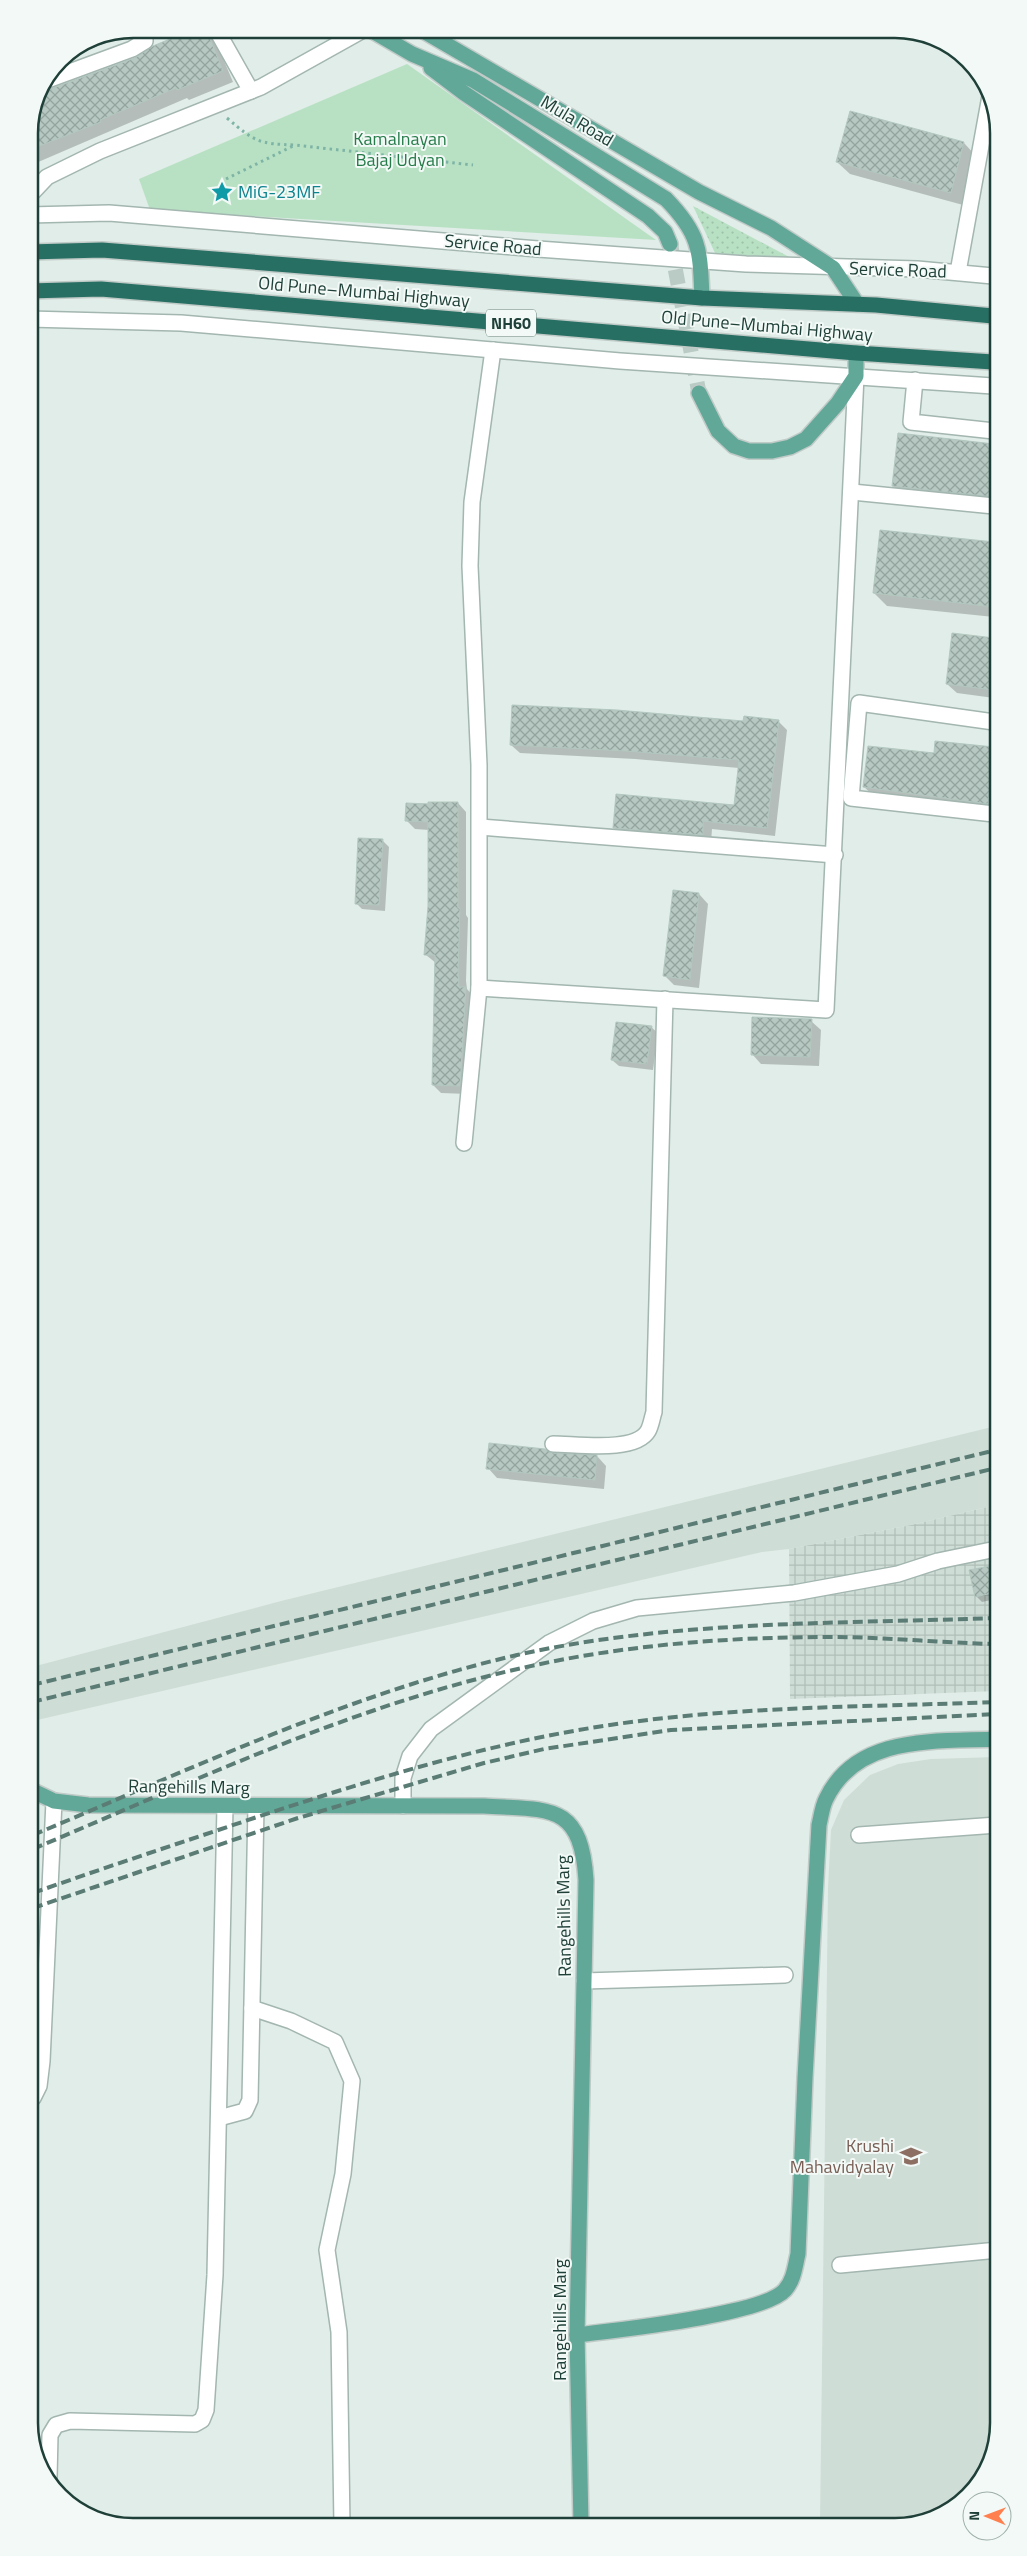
<svg xmlns="http://www.w3.org/2000/svg" width="1027" height="2556" font-family="'Titillium Web',sans-serif">
  <style>
    .built { fill: #cfddd7 }
    .industrial { fill: url(#industrial-grid) }
    .grass { fill: url(#grass-dots) }
    .park { fill: #b8e1c4 }
    .shadow { fill: #0003 }
    .building { fill: url(#building-cross-hatch); stroke: #b3c8c0 }
    .lines { fill: none; stroke-linecap: round; stroke-linejoin: round }
    .major-tunnel { stroke: #bacac5; stroke-width: 15; stroke-dasharray: 15 8; stroke-linecap: butt }
    .minor-casing { stroke: #a3b6b0; stroke-width: 18 }
    .major-casing { stroke: #c0cac7; stroke-width: 18 }
    .highway-casing { stroke: #c0cac7; stroke-width: 18 }
    .path { stroke: #7eb4a5; stroke-width: 3; stroke-dasharray: 2.5 4; stroke-linecap: butt }
    .minor { stroke: #fff; stroke-width: 15 }
    .major { stroke: #61a898; stroke-width: 15 }
    .highway { stroke: #286f63; stroke-width: 15 }
    .rail { stroke: #5a7c74; stroke-width: 4; stroke-dasharray: 10 5; stroke-linecap: butt }
    .labels { text-anchor: middle; stroke-width: 4; stroke-linejoin: round; paint-order: stroke }
    .shield { fill: #f2f9f6; stroke: #5e7871; stroke-width: 1 }
    .shield-label { font-size: 16px; font-weight: bold; fill: #1f4038 }
    .street-label { font-size: 18px; fill: #1f4038; stroke: #f2f9f6 }
    .park-label { font-size: 18px; fill: #257b49; stroke: #f2f9f6 }
    .culture-label { font-size: 18px; fill: #0d838f; stroke: #f2f9f6; text-anchor: start }
    .education-label { font-size: 18px; fill: #785e54; stroke: #f2f9f6; text-anchor: end }
    .rim { fill: none; stroke: #1f4038; stroke-width: 2.5 }
  </style>
  <defs>
    <pattern id="industrial-grid" width="8" height="8" patternUnits="userSpaceOnUse" patternTransform="scale(1.25)"><rect width="8" height="8" fill="#cfddd7"/><path d="M0 4h8M4 0v8" fill="none" stroke="#b1bfb9"/></pattern>
    <pattern id="grass-dots" width="8" height="8" patternUnits="userSpaceOnUse" patternTransform="scale(1.25)"><rect width="8" height="8" fill="#b8e1c4"/><path d="M2 2h.1M6 6h.1" fill="none" stroke="#9ec2a9" stroke-width="1.8" stroke-linecap="round"/></pattern>
    <pattern id="building-cross-hatch" width="8" height="8" patternUnits="userSpaceOnUse" patternTransform="scale(1.25)"><rect width="8" height="8" fill="#b6c8c1"/><path d="M0 0l8 8M0 8l8-8" fill="none" stroke="#93a49e"/></pattern>
  </defs>
  <rect width="100%" height="100%" fill="#e1ede8"/>
  <g class="built">
    <polygon points="996,1426 996,1505 911,1525 789,1549 762,1552 33,1721 32,1667 281,1601"/>
    <polygon points="997,1757 998,2424 977,2486 927,2522 820,2523 828,1888 831,1830 844,1800 870,1775 898,1764 931,1759"/>
  </g>
  <polygon class="industrial" points="996,1505 997,1691 790,1699 789,1549 911,1525"/>
  <polygon class="grass" points="693,206 793,259 715,253"/>
  <polygon class="park" points="407,64 656,240 150,210 139,179"/>
  <g class="shadow">
    <polygon points="197,29 206,29 214,37 233,82 189,100 187,98 29,166 29,126 36,94 136,59 153,47"/>
    <polygon points="114,32 117,38 57,63 93,37"/>
    <polygon points="964,143 976,156 963,205 850,174 837,162"/>
    <polygon points="993,156 993,195 989,191"/>
    <polygon points="30,398 33,402 31,484 30,484"/>
    <polygon points="994,445 994,507 906,498 893,486"/>
    <polygon points="994,543 994,617 887,606 874,593"/>
    <polygon points="953,635 994,640 994,698 957,693 947,684"/>
    <polygon points="778,721 787,730 775,836 712,829 711,843 623,836 615,828 735,807 739,768 635,759 520,753 511,745"/>
    <polygon points="993,748 994,812 874,796 864,787 935,754"/>
    <polygon points="458,803 466,812 466,915 468,918 466,981 467,989 474,997 468,1094 441,1093 433,1085 436,963 426,955 429,906 429,830 415,829 407,821 408,804"/>
    <polygon points="383,841 389,847 385,911 362,909 356,903"/>
    <polygon points="699,894 708,904 699,988 674,985 665,976"/>
    <polygon points="811,1021 821,1030 819,1066 761,1064 752,1054"/>
    <polygon points="651,1027 658,1033 653,1070 619,1066 612,1060"/>
    <polygon points="552,1455 597,1456 606,1466 604,1489 497,1478 488,1468"/>
    <polygon points="996,1566 996,1599 982,1602 976,1596 971,1571"/>
  </g>
  <g class="building">
    <polygon points="194,29 206,29 223,71 177,90 176,88 100,120 101,122 29,150 29,126 38,91 48,90 135,58 153,46"/>
    <polygon points="850,111 964,142 951,193 836,162"/>
    <polygon points="898,433 994,444 994,497 892,486"/>
    <polygon points="880,530 994,542 994,607 873,593"/>
    <polygon points="952,633 994,638 994,690 946,684"/>
    <polygon points="512,705 617,710 743,721 744,716 779,720 767,828 703,821 703,835 613,828 616,794 734,805 739,760 626,751 510,745"/>
    <polygon points="935,741 994,747 988,804 863,787 868,746 934,753"/>
    <polygon points="428,802 458,802 458,908 460,908 458,972 459,987 466,987 460,1086 432,1085 435,955 424,955 428,906 428,822 405,821 406,803 428,804"/>
    <polygon points="358,838 383,839 379,905 355,904"/>
    <polygon points="673,890 699,893 690,980 663,976"/>
    <polygon points="752,1017 812,1019 810,1057 751,1055"/>
    <polygon points="616,1022 652,1026 647,1064 611,1060"/>
    <polygon points="489,1443 545,1449 553,1453 597,1455 595,1480 486,1469"/>
    <polygon points="996,1565 996,1592 975,1597 969,1570"/>
  </g>
  <g class="lines">
    <polyline class="major-tunnel" points="671,247 699,393"/>
    <g class="minor-casing">
      <g id="minor">
        <polyline points="216,29 251,91"/>
        <polyline points="45,81 132,49 145,41 145,29"/>
        <polyline points="29,196 47,177 100,151 261,87 365,29"/>
        <polyline points="29,215 109,213 538,249 746,264 917,269 993,276"/>
        <polyline points="958,272 990,96"/>
        <polyline points="29,319 181,323 620,361 993,386"/>
        <polyline points="915,380 911,422 994,431"/>
        <polyline points="852,492 994,506"/>
        <polyline points="994,722 859,703 851,798 994,814"/>
        <polyline points="480,827 835,855"/>
        <polyline points="479,988 826,1010 856,376"/>
        <polyline points="464,1143 479,988 479,765 470,566 472,502 493,350"/>
        <path d="M 553,1444 C 577,1444 635,1453 648,1431 C 651,1426 652,1418 654,1412 L 665,999"/>
        <polyline points="403,1806 403,1778 410,1756 431,1729 549,1643 593,1621 637,1608 794,1593 898,1574 938,1561 996,1549"/>
        <polyline points="859,1835 997,1825"/>
        <polyline points="584,1981 785,1975"/>
        <polyline points="252,2008 291,2021 335,2042 352,2081 343,2174 327,2250 339,2332 342,2526"/>
        <polyline points="33,2098 39,2086 42,2061 54,1801"/>
        <polyline points="219,2118 245,2111 250,2100 256,1806"/>
        <polyline points="840,2265 998,2250"/>
        <polyline points="49,2478 50,2435 56,2425 70,2421 195,2424 202,2420 206,2410 215,2275 225,1806"/>
      </g>
    </g>
    <g class="major-casing">
      <g id="major">
        <path d="M 369,29 L 412,54 L 473,80 L 666,199 C 701,235 700,251 702,298"/>
        <polyline points="420,29 699,192 771,228 833,268 857,304"/>
        <polyline points="431,68 464,93 648,216 665,232 670,244"/>
        <polyline points="699,393 718,431 734,446 749,451 772,451 790,447 806,439 838,403 856,376 856,353"/>
        <path d="M 33,1791 L 54,1801 L 88,1805 L 484,1806 C 549,1810 581,1802 586,1880 L 577,2335 L 581,2524"/>
        <path d="M 577,2335 C 616,2330 763,2315 785,2290 C 794,2280 795,2266 798,2254 L 805,2078 L 819,1825 C 821,1817 822,1807 826,1799 C 857,1734 936,1742 997,1739"/>
      </g>
    </g>
    <g class="highway-casing">
      <g id="highway">
        <polyline points="29,252 102,250 702,298 876,305 993,316"/>
        <polyline points="29,291 101,289 856,353 993,362"/>
      </g>
    </g>
    <g class="path">
      <path d="M 227,118 C 255,142 259,144 295,145 L 473,165"/>
      <polyline points="226,179 295,145"/>
    </g>
    <use href="#minor" class="minor"/>
    <use href="#major" class="major"/>
    <use href="#highway" class="highway"/>
    <g class="rail">
      <polyline points="32,1685 996,1450"/>
      <polyline points="32,1702 996,1468"/>
      <path d="M 33,1835 C 191,1769 349,1694 517,1655 C 673,1620 837,1624 996,1618"/>
      <path d="M 33,1849 C 192,1782 352,1706 522,1668 C 622,1645 728,1637 831,1637 C 886,1637 941,1643 996,1644"/>
      <path d="M 33,1893 C 106,1867 180,1843 254,1818 C 370,1780 488,1743 610,1725 C 737,1706 868,1707 997,1702"/>
      <polyline points="33,1908 298,1818 484,1763 544,1749 671,1730 997,1714"/>
    </g>
  </g>
  <defs>
    <g id="sight-bare" transform="scale(1.725)"><path d="M0-6L1.8-2.2L6-1.7L2.9 1.2L3.7 5.4L0 3.3L-3.7 5.4L-2.9 1.2L-6-1.7L-1.8-2.2Z" fill="#0f9aa8" stroke="#f2f9f6" stroke-width="2.5" paint-order="stroke"/></g>
    <g id="university-bare" transform="scale(1.725)"><path d="M0-5L7-2L0 1L-7-2ZM-4 1L0 2.5L4 1V4Q0 6-4 4Z" fill="#8d6e63" stroke="#f2f9f6" stroke-width="2.5" paint-order="stroke"/></g>
  </defs>
  <g fill-rule="evenodd">
    <use href="#sight-bare" x="222" y="192"/>
    <use href="#university-bare" x="911" y="2156"/>
  </g>
  <g class="labels">
    <rect class="shield" x="486" y="309.5" width="50" height="27" rx="4"/>
    <g class="shield-label">
      <text x="511" y="329">NH60</text>
    </g>
    <g class="street-label">
      <text transform="translate(577 121) rotate(31)" y="6">Mula Road</text>
      <text transform="translate(493 245) rotate(5)" y="6">Service Road</text>
      <text transform="translate(898 270) rotate(2)" y="6">Service Road</text>
      <text transform="translate(364 292) rotate(5)" y="6">Old Pune–Mumbai Highway</text>
      <text transform="translate(767 326) rotate(5)" y="6">Old Pune–Mumbai Highway</text>
      <text transform="translate(189 1787) rotate(1)" y="6">Rangehills Marg</text>
      <text transform="translate(564 1916) rotate(-91)" y="6">Rangehills Marg</text>
      <text transform="translate(560 2320) rotate(-90)" y="6">Rangehills Marg</text>
    </g>
    <g class="park-label">
      <text x="400" y="145">Kamalnayan<tspan x="400" dy="21">Bajaj Udyan</tspan></text>
    </g>
    <g class="culture-label">
      <text x="238" y="198">MiG-23MF</text>
    </g>
    <g class="education-label">
      <text x="894" y="2152">Krushi<tspan x="894" dy="21">Mahavidyalay</tspan></text>
    </g>
  </g>
  <path d="M0 0H1027V2556H0ZM133 38H895A95 95 0 0 1 990 133V2423A95 95 0 0 1 895 2518H133A95 95 0 0 1 38 2423V133A95 95 0 0 1 133 38Z" fill="#f2f9f6" fill-rule="evenodd"/>
  <path class="rim" d="M133 38H895A95 95 0 0 1 990 133V2423A95 95 0 0 1 895 2518H133A95 95 0 0 1 38 2423V133A95 95 0 0 1 133 38Z"/>
  <g transform="translate(987 2516) rotate(271)"><circle r="24" fill="#f2f9f6" stroke="#9eafaa"/>
  <path d="M0-4L9 19L0 12L-9 19Z" fill="#ff7f4e"/>
  <text y="-8" font-size="14" font-weight="bold" text-anchor="middle" fill="#1f4038">N</text>
  </g>
</svg>
